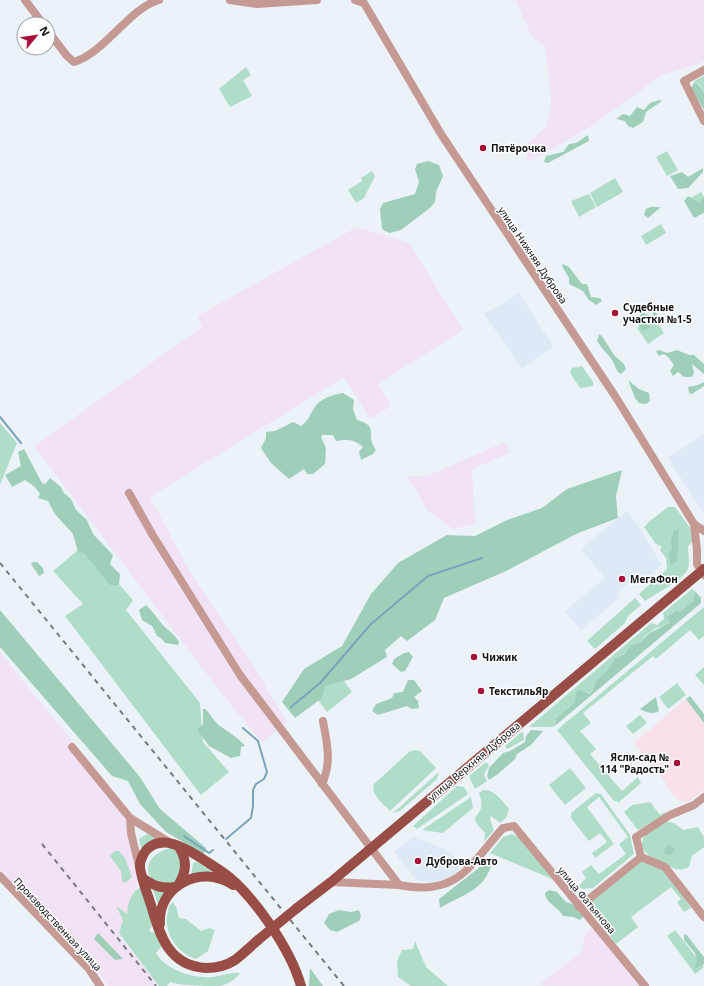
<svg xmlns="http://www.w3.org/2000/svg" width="704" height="986" font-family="'Noto Sans',sans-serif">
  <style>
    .built { fill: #ddeaf5 }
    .industrial { fill: #f1e2f5 }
    .education { fill: #f9e0e9 }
    .green { fill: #b0ddc8 }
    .forest { fill: #a0cfb9 }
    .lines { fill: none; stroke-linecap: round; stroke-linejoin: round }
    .stream { stroke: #78a5bb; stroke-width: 2 }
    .minor { stroke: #c59994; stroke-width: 8 }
    .major { stroke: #984e47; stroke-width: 10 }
    .rail { stroke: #777b7e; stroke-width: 2; stroke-dasharray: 5 5; stroke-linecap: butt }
    .major-bridge { stroke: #984e47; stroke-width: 10 }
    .poi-dot { fill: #a80f37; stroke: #fff; stroke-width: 1.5 }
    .labels { text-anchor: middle; stroke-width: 3; stroke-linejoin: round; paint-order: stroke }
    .poi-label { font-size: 10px; font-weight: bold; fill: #0f1113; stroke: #fff; text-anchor: start }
    .street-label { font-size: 10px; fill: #0f1113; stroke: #fff }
  </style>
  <rect width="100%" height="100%" fill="#ecf3f8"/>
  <g class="built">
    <polygon points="519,293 553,346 551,349 522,369 484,314"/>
    <polygon points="704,434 704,514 668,458"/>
    <polygon points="627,511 641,530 662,565 640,583 632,580 619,591 618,599 581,630 565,611 605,578 581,549"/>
    <polygon points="413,837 445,849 454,856 459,869 445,881 429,882 416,880 394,852"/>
  </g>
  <g class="industrial">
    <polygon points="515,0 704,0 704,62 662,75 590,127 541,155 527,161 526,145 546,127 550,113 551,97 545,46 532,37"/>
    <polygon points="357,227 409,243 463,330 378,384 391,406 370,419 344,377 150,497 191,574 251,662 287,722 262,743 215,685 34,446 202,327 197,316"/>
    <polygon points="505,442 510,453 472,469 475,524 453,529 428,511 407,476 427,476"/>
    <polygon points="0,653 129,810 126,822 138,882 121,938 160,986 108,986 93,964 0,871"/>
    <polygon points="593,926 641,986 543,986 541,983 582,952 584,936"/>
  </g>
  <polygon class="education" points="686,699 704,723 704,790 689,801 684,802 678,800 666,787 666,783 634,743"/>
  <g class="green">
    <polygon points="246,67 251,75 243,80 252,96 230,107 219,89"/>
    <polygon points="704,76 704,93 699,84 694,83 694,81"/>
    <polygon points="667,151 678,170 667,176 656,157"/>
    <polygon points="372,171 375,176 364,198 356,203 348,190 362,181 361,178"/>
    <polygon points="615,178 623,192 597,207 590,193"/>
    <polygon points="701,192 704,197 704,205 689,199"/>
    <polygon points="589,194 596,207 579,217 571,201"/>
    <polygon points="661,224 666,233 646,245 641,236"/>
    <polygon points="654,317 664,333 648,344 637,328"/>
    <polygon points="582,366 593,382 593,386 580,388 570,373 572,368"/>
    <polygon points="0,423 17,443 0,485"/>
    <path d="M 668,507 L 675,507 L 693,532 L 693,541 L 688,546 C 688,553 690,562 688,569 C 683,580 655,594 645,601 L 639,594 L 667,569 L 666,558 L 660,550 L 662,547 L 655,543 L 644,527 L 650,521 Z"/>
    <polygon points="84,545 133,600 126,610 200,703 203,742 229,772 201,795 65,616 83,604 53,571"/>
    <polygon points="692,589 695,591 693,601 670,622 663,626 656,628 645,636 640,643 630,645 625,654 614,658 613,665 593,686 593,691 575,702 555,719 556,725 553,727 529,727 651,623 657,625 664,619 663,613"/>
    <polygon points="635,598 641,605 628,616 625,623 595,649 587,641"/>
    <polygon points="704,607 704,636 699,640 690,630 656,659 653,656 583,713 591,723 580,731 596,749 590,754 622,791 638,777 641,783 619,802 614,801 557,730"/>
    <polygon points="704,667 704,685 695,675"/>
    <polygon points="338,673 352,692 327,712 313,693"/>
    <polygon points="677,683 686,695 668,709 659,697"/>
    <polygon points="640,715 647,723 633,734 626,726"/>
    <polygon points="523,731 524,740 507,749 505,746"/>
    <path d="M 415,750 L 420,751 L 436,768 L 390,811 C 383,803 370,795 374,784 L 409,752 Z"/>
    <polygon points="486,762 489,765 484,775 487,781 475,789 469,776"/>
    <polygon points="570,768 586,788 565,805 549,785"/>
    <polygon points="439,772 437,779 400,811 393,813"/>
    <polygon points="457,786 464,787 468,794 417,829 413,826"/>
    <path d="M 483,790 C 495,789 502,801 509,809 L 506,818 L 500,823 L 491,816 L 490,820 L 494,830 L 484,842 L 485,833 L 476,823 L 475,818 C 483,808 483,804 479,793 Z"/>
    <polygon points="596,793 601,794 630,835 634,854 593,888 583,889 579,886 586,878 582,872 591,865 599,874 626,854 619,844 628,837 599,797 587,807 614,844 595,858 592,853 607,842 600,833 589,841 571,818 571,813"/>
    <polygon points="471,797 473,808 443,833 422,830"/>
    <polygon points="650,802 660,815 666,811 662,818 638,830 624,812 632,805"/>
    <path d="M 665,821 L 674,823 L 683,830 L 698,827 L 704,837 L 704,847 L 692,856 L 689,867 C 685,869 681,870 676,869 C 667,866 638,854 642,842 C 644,832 658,826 665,821 Z"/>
    <polygon points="149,833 160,839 142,852 139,839"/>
    <polygon points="512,834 521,838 552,879 490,853 503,837"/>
    <path d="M 170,848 L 178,851 L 184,866 L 175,883 C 144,890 136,857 170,848 Z"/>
    <polygon points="115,851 119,851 125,858 132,877 125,883 122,881 121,871 110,856"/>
    <polygon points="642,861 667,872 691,908 684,912 677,902 681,899 671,887 631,917 638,927 616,944 587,906 589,902"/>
    <polygon points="197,862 212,871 191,876 193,863"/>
    <path d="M 142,886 L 152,925 L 149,931 L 155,933 L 162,946 L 156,953 C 165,970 195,979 213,977 C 223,976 230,972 240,973 C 236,979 227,985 219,986 C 208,986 180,986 170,982 L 167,986 L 159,986 L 119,933 L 123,920 L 116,906 L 127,914 C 128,902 131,892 142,886 Z"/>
    <polygon points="153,890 166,892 159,907"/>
    <path d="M 173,902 L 177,909 L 179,918 L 186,919 L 201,931 L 209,928 L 215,930 L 208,951 L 196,959 C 182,955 169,941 167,925 C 166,919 168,912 169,906 Z"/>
    <polygon points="675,930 704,967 695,974 667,936"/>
    <polygon points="415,941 426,967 448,986 411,986 398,977 397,961 402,950 413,949"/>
  </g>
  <g class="forest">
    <polygon points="694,83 698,84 704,93 704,110 691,88"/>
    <polygon points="659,100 662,101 646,112 643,122 633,128 628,126 625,121 616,119 623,114 630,116 637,107 644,110 650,103"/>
    <polygon points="588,135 589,141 548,163 544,162 546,156 563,152 569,144 576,143"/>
    <polygon points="428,161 439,165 443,176 436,192 435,202 430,208 401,230 389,233 382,229 380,209 383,203 415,194 419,182 415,169 417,164"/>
    <polygon points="703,168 703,172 688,188 678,189 670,176 682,172 688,177"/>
    <polygon points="688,196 699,203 704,198 704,213 694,218 684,201"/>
    <polygon points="650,207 661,207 648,218 644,215 646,209"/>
    <polygon points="563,264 569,267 582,284 587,284 591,297 600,298 602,301 596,305 588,299 583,291 569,284 569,278 562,266"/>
    <polygon points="649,304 652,305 659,318 651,320 650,327 643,332 639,326 638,317 643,313 652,316 653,313"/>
    <path d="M 599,334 L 602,336 L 614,355 L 624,364 L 626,369 L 621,374 C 615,371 616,366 612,360 C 608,354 601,348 597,341 Z"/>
    <polygon points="659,350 667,353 677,350 689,355 694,355 704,364 704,374 692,364 694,373 692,377 684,377 678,372 673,376 670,371 674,365 669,358 664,354 659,356 656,351"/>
    <polygon points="628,380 639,389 649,393 650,401 646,404 639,403 635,398"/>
    <polygon points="704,382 704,386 692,394 689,393 688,387 698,385"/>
    <path d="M 343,393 L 354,400 L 353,409 L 357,420 C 381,427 364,433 376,450 L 373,454 L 361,460 L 359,452 L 363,447 C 354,439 347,439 336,441 L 333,435 L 322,435 L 321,437 L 326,448 L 325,464 L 313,474 L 307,474 L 304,469 L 289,479 L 271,463 L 261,448 L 266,438 L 266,432 L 275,431 L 293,422 L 301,426 C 308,421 310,415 314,408 C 320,398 333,395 343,393 Z"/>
    <polygon points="24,449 42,483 45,484 50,478 61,487 63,492 71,499 76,510 87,520 93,534 113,555 110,564 120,574 119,585 110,585 84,553 78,552 73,534 55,514 48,501 38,498 40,494 35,487 25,480 12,487 5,475 21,466 18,452"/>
    <polygon points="622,470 616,496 618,518 578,533 506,571 444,598 435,620 407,641 401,636 385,650 387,657 351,679 325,686 322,698 295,718 282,702 304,669 342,646 371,594 398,563 447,535 475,536 507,520 542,508 567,489"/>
    <polygon points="679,529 677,562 670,565 669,553 672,549 671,541 674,531"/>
    <polygon points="33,562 37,562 43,568 44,573 39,576 31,564"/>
    <path d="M 695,591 L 701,598 L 701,603 L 556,725 L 555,719 L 575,702 L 576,693 L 580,690 L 589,694 L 593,691 C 593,678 612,672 614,658 L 625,654 L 630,645 L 640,643 C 648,631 658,630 670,622 L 667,617 L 676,611 L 680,612 L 693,601 Z"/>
    <path d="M 146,605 C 152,611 156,616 161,623 C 167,630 174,633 179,642 L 178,645 L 165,643 L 162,639 L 157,636 L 152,626 L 142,620 L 139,610 Z"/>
    <polygon points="0,610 140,777 160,809 206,848 204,854 166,832 140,804 128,781 112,776 0,647"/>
    <polygon points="409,652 413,657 405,671 401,672 392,664 394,659 404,653"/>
    <polygon points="408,680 414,680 422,691 414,697 418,701 419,708 412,709 407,706 378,715 372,711 376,704 392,698 394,693 403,692"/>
    <polygon points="690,696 704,714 704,723 686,699"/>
    <path d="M 656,697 L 659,711 C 652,715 646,712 640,709 Z"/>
    <path d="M 203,709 L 205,709 C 210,713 214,722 220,726 C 226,730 241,740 245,746 L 241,747 L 240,756 L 231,758 L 209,746 L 198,731 L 199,727 L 203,725 Z"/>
    <polygon points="531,730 543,731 531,745 517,754 515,759 498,774 489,780 487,776 489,768 503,753 510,751 525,742 526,736"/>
    <polygon points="670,845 675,849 671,855 663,853 666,847"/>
    <path d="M 485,863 L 492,864 C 483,892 463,894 440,908 L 439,899 Z"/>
    <path d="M 549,890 L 557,892 L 566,902 L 575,905 L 584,916 L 580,920 L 573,917 L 563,916 C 559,907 545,903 545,893 Z"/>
    <polygon points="339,910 351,912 359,910 361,917 359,921 337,932 330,930 324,923 329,914"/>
    <polygon points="98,933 123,959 115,960 94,939"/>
    <polygon points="686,934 704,957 704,964 694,970 697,960 695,953 684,940 684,935"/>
    <polygon points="310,968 323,986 309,986"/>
  </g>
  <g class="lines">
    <g class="stream">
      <polyline points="0,417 21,443"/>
      <polyline points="291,707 320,683 371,624 428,576 482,558"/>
      <polyline points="184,836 209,853 213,850"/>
      <polyline points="226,839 251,818 253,806 253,790 256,784 264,779 267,772 258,741 243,728"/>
    </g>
    <g class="minor">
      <polyline points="25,0 43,24"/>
      <polyline points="230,0 257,4 317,0"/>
      <polyline points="355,0 364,3 441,134 617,399 694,524 704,531"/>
      <path d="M 48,31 L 67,56 L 74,62 C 106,52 128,9 159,0"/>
      <polyline points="704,70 684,81 704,121"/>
      <path d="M 129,493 L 152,534 L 240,675 L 399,885 C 458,897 469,866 503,828 L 514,826 L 645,986"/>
      <polyline points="694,524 697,550 697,564 704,575"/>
      <polyline points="72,747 130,818 169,842"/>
      <path d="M 322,784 C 332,762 327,744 323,721"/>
      <polyline points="130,818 131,833 139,866"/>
      <polyline points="641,857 665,867 704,917"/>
      <polyline points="0,876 89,969 100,986"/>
      <polyline points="331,882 399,885"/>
      <polyline points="579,907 641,857 636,837 670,815 694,805 704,797"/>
    </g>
    <g class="major">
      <path d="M 179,847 C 187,860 187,870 179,884"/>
      <path d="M 144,879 C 154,886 162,889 175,887"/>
      <polyline points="297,908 331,882 704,569"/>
      <path d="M 160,924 C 157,886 202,863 233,885"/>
      <path d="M 258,940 C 250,947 243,954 235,960 C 226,966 216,968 206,968 C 169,966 160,936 151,905 C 148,896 139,872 140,864 C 142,854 148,845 159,843 C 177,839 205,861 221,871 C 252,892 291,950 301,986"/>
    </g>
    <g class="rail">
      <polyline points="0,563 344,986"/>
      <polyline points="42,844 156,986"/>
    </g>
    <polyline class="major-bridge" points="258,940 297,908"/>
  </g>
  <g class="poi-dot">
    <circle cx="483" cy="148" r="4"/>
    <circle cx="615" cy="313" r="4"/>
    <circle cx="622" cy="579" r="4"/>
    <circle cx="474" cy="657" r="4"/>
    <circle cx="481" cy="691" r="4"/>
    <circle cx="677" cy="763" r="4"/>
    <circle cx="418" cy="861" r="4"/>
  </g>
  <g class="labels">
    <g class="poi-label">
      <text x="491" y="152">Пятёрочка</text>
      <text x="623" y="311">Судебные<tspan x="623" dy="12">участки №1-5</tspan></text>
      <text x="630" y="583">МегаФон</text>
      <text x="482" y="661">Чижик</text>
      <text x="489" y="695">ТекстильЯр</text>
      <text x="669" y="761" text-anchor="end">Ясли-сад №<tspan x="669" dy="12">114 "Радость"</tspan></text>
      <text x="426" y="865">Дуброва-Авто</text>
    </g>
    <g class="street-label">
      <text transform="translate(533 255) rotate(56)" y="4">улица Нижняя Дуброва</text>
      <text transform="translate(474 761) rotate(-40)" y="4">улица Верхняя Дуброва</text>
      <text transform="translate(587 900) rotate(50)" y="4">улица Фатьянова</text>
      <text transform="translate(58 924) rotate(47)" y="4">Производственная улица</text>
    </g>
  </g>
  <g transform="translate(36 36) rotate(61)"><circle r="19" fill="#ffffff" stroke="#9fa0a1"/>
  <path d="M0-3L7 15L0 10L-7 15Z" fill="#a80f37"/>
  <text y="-6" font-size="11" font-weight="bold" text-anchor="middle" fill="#0f1113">N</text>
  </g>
</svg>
